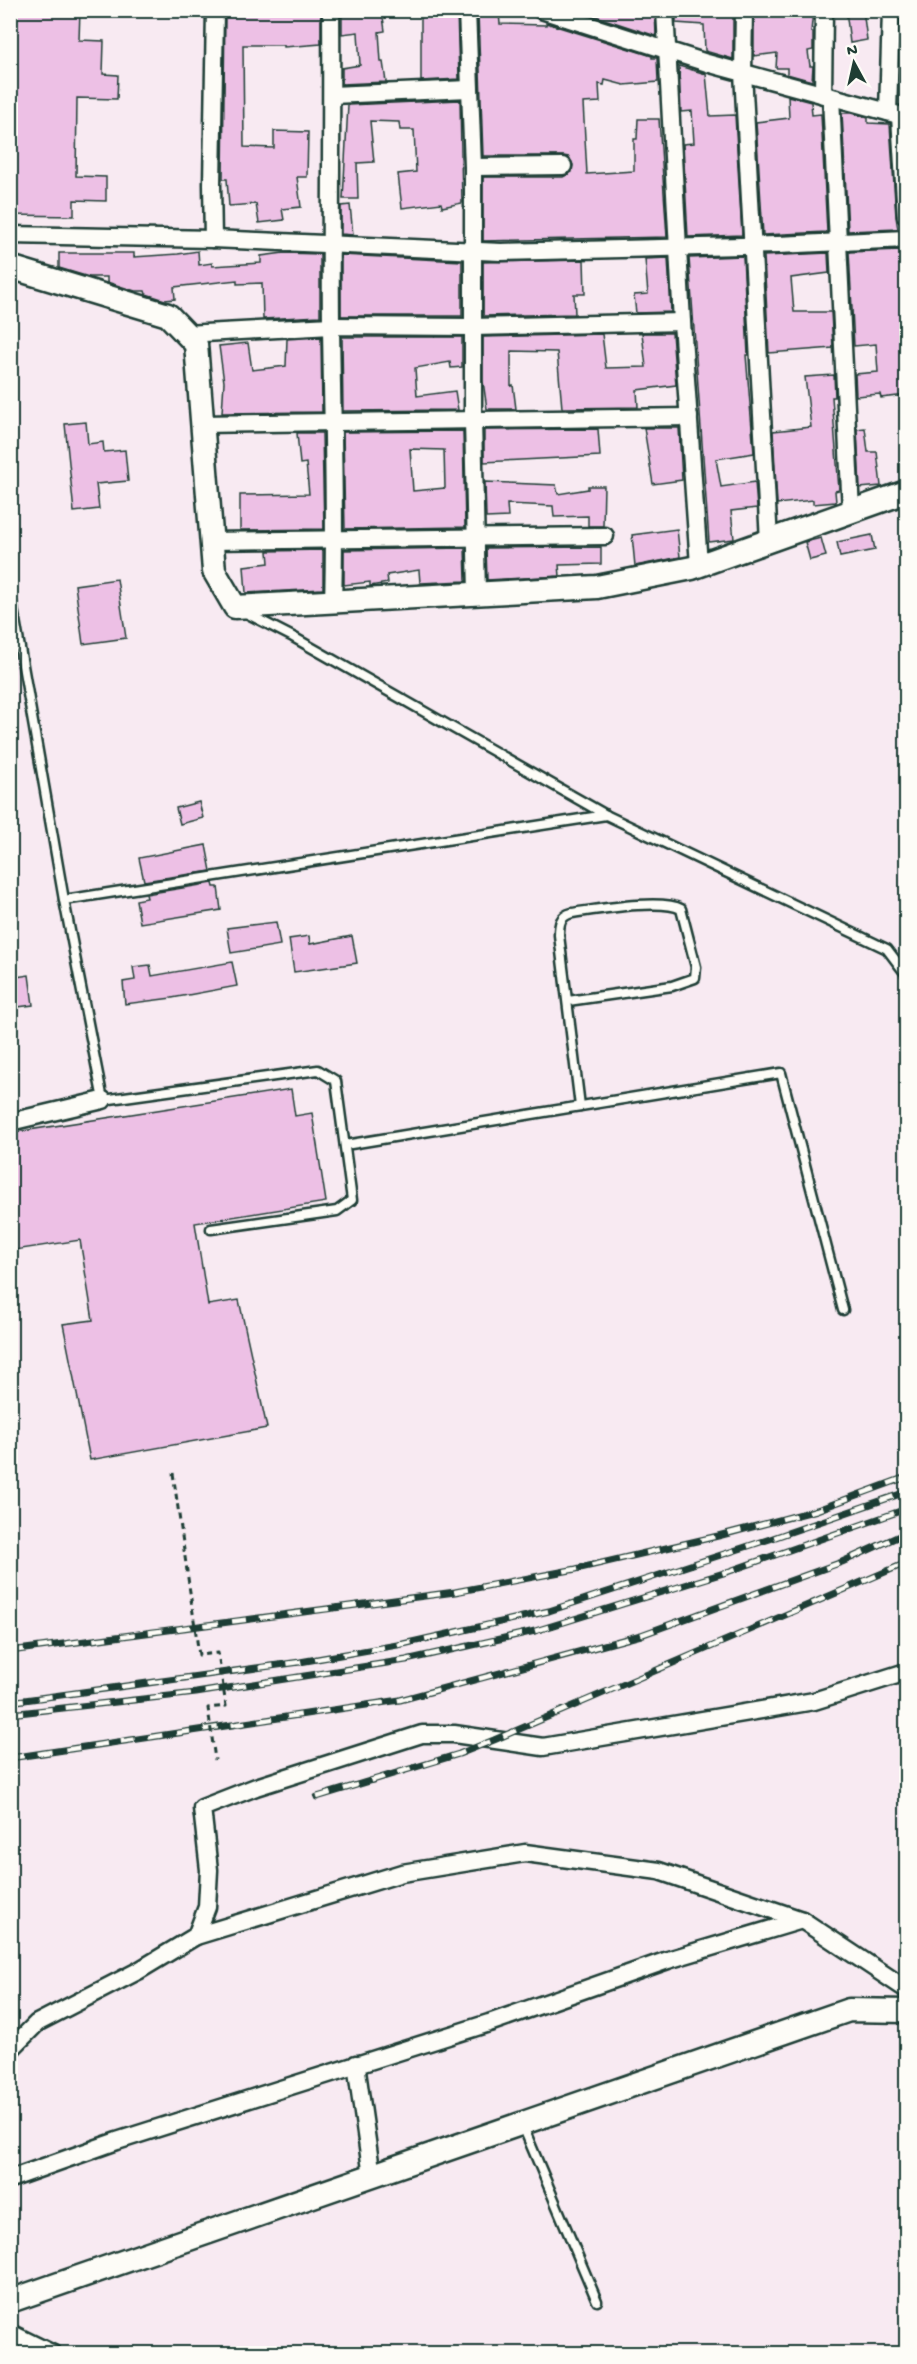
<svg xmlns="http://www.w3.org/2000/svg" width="917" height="2364" font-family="'Gochi Hand',sans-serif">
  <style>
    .building { fill: #edc0e5; stroke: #1f3d34; stroke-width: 1.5; fill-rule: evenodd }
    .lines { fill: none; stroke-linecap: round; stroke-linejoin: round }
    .lane-casing { stroke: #1f3d34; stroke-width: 13 }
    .street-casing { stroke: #1f3d34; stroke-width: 21 }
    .secondary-casing { stroke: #1f3d34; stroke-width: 27 }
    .lane { stroke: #fdfcf7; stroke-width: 8 }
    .street { stroke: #fdfcf7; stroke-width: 16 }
    .secondary { stroke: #fdfcf7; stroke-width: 22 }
    .rail-casing { stroke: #1f3d34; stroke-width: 7 }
    .rail { stroke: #fdfcf7; stroke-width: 4.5; stroke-dasharray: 14; stroke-linecap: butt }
    .path-bridge { stroke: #1f3d34; stroke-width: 3; stroke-dasharray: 6 4.5; stroke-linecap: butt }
  </style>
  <rect width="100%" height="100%" fill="#f8eaf2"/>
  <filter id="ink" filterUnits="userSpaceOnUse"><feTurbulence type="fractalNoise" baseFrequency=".0167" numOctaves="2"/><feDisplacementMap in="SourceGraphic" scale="12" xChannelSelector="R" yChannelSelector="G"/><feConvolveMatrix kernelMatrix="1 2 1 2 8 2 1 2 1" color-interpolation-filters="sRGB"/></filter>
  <g filter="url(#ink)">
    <g class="building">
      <polygon points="10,10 80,10 79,40 104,41 103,74 118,75 117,99 77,98 76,176 106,177 106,201 74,200 74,216 10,215"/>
      <polygon points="225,10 321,10 321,44 284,47 284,45 243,45 244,147 274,148 274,131 308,132 307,177 297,177 301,207 282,209 284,220 259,223 256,204 229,206 227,179 223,179"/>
      <polygon points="342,10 382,10 385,31 379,32 381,62 383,62 386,82 342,84 342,68 360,65 358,32 342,34"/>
      <polygon points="421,10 457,10 459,79 421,81"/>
      <polygon points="577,10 655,10 656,36"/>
      <polygon points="676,10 733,10 733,59 705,51 704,25 676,23"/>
      <polygon points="783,10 813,10 811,32 813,32 813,50 808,51 810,66 813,66 812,81 787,74 787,68 776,68 777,53 754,56 754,14"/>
      <polygon points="846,10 863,10 867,40 850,43"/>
      <polygon points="478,13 499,13 500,24 546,25 546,23 652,56 652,58 657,58 658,82 624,85 605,80 604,85 599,84 600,102 583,103 587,174 634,171 634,139 637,139 638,119 659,119 667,237 483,241 483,177 563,177 572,172 573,165 569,157 563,156 483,156"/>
      <polygon points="679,66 706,74 710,116 735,115 742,235 688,237 683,144 694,143 692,111 681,112"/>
      <polygon points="788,96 811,102 812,115 821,114 827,232 763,235 756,122 789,118"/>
      <polygon points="460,100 462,203 442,207 441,203 402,208 398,174 416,172 414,130 400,130 399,122 370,121 374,162 357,163 358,199 343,199 348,105"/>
      <polygon points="842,113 851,113 868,118 868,123 890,124 896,217 898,229 848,231"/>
      <polygon points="350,205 353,235 341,234 341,206"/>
      <polygon points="901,250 904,297 906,297 906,395 881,398 880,394 856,396 855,374 878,372 876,344 854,346 849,252"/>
      <polygon points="198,251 199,265 212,263 212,266 261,263 261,256 284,253 320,254 320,316 263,319 262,283 237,284 237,280 174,287 175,299 165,300 146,294 145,291 135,291 107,282 107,277 89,277 59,268 59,253 134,253 134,257 178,254"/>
      <polygon points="828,253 829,273 791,278 794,312 831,312 833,348 769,353 764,256"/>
      <polygon points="341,255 462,261 462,316 341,316"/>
      <polygon points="743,256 748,355 746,355 754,453 716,459 721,487 755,482 757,508 731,511 734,539 709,542 689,258"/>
      <polygon points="668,258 671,312 636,313 634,295 648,294 645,259"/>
      <polygon points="584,260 585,294 574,294 575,314 483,316 483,262"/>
      <polygon points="642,333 672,333 676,385 637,390 638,407 562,408 557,352 511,351 511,386 513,385 516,409 487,409 483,381 483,337 602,334 606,368 646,367"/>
      <polygon points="321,337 322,412 222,413 224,382 219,346 248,343 252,370 286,366 287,339"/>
      <polygon points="342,337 462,337 462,367 451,368 450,362 415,368 417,396 455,391 458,410 343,411"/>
      <polygon points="834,375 835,397 832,397 839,490 835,491 836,502 813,504 813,500 777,504 773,431 811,427 805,377"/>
      <polygon points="86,422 88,444 103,442 104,452 125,450 128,481 96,484 99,509 74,512 65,424"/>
      <polygon points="644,428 679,428 682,480 653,484"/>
      <polygon points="865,428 868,452 877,452 881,486 860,488 857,429"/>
      <polygon points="598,429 600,456 484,462 484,430"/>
      <path d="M 463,431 L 465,527 L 345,529 L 343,432 ZM 410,449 L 444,450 L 445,488 L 413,491 Z"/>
      <polygon points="297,433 322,433 324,529 240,530 240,495 309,494 306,463 300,464"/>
      <polygon points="485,482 556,485 558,494 588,489 588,486 604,486 603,526 588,526 588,516 554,517 553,506 507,504 508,517 486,518"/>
      <polygon points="677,529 680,557 635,566 632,535"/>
      <polygon points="872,535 875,550 840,557 837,542"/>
      <polygon points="821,538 826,556 810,560 805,542"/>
      <polygon points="601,547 601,564 559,565 560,576 487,580 486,548"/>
      <polygon points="465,548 466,581 420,583 419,570 387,575 388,583 370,586 370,582 344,585 344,550"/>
      <polygon points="323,550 323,589 246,593 244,566 269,563 268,551"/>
      <polygon points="117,579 126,638 83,644 75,585"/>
      <polygon points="199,802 203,818 180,824 176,808"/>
      <polygon points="206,845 211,871 144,881 139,858"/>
      <polygon points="213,883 214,887 218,887 221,910 140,923 136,900 147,898 146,894"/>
      <polygon points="276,922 280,945 231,953 227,928"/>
      <polygon points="309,936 310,944 352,936 357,963 294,972 289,939"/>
      <polygon points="232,962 237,986 172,998 125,1004 123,982 135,980 133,967 150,965 152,976"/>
      <polygon points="29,975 33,1005 10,1008 10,978"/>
      <polygon points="291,1089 295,1116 312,1113 326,1202 195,1223 208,1305 239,1300 267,1428 90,1460 63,1324 93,1320 80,1240 15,1250 10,1219 10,1133"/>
    </g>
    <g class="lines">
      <g class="lane-casing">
        <g id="lane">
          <polyline points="10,591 64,900 103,1100 318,1070 336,1081 352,1200 337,1211 211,1229"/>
          <polyline points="246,613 293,637 606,815 887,949 906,974"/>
          <polyline points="64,900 606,815"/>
          <path d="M 568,1001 L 672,986 L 695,978 L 696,967 L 681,909 C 662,898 595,910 572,913 C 560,916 559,924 559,935 L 580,1106"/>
          <polyline points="345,1145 781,1073 843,1310"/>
          <polyline points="522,2124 597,2301"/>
        </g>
      </g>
      <g class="street-casing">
        <g id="street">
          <path d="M 331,10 C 332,115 330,220 331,324 C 332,417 336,509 333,602"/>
          <polyline points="467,10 473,167 473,420 477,594"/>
          <polyline points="541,10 707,63 906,117"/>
          <polyline points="665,10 682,322"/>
          <polyline points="744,10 743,73 769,541"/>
          <polyline points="332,95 469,89"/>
          <polyline points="823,95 824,10"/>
          <polyline points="831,97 851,512"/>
          <polyline points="888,112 891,10"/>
          <polyline points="900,116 906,216"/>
          <polyline points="473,167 563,166"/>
          <polyline points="10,235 213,239 501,252 778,245 906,239"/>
          <polyline points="213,239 212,184 215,10"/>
          <polyline points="186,334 331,326 472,327 682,322 699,565"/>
          <polyline points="202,424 689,417"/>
          <polyline points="211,541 605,536"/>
          <polyline points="10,1122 103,1100"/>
          <polyline points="196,1936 402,1873 525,1853 659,1871 802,1920 906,1989"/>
          <polyline points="10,2050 37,2023 138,1971 196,1936 207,1907 209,1870 202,1808 256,1787 422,1734 454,1734 543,1747 814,1701 906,1672"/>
          <polyline points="356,2064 372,2176"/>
          <polyline points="10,2179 117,2141 489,2023 668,1960 802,1920"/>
          <polyline points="10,2333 53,2354"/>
        </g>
      </g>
      <g class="secondary-casing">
        <g id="secondary">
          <polyline points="10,267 168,315 196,344 214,571 235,607 597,587 692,568 906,492"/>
          <polyline points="10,2301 849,2010 906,2011"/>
        </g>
      </g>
      <use href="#lane" class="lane"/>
      <use href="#street" class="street"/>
      <use href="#secondary" class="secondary"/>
      <g class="rail-casing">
        <g id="rail">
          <polyline points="10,1651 455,1592 576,1569 718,1536 817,1510 906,1477"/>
          <polyline points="10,1702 300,1662 403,1644 549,1611 770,1539 906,1492"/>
          <polyline points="10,1714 196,1693 406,1660 535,1631 727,1572 906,1509"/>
          <polyline points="10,1758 400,1700 641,1635 842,1562 906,1533"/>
          <polyline points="317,1797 459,1754 494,1740 906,1563"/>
        </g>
      </g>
      <use href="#rail" class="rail"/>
      <polyline class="path-bridge" points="173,1473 199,1655 218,1653 226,1706 208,1708 215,1760"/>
    </g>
  </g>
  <rect width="917" height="2364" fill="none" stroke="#fdfcf7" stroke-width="36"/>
  <rect x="18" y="18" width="881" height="2328" fill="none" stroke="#1f3d34" stroke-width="2" filter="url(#ink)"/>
  <g transform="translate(854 63) rotate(352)" stroke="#fdfcf7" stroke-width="4.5" paint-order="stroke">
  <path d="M0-4.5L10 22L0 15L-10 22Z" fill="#1f3d34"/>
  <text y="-9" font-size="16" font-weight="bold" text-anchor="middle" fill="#1f3d34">N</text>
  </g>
</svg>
